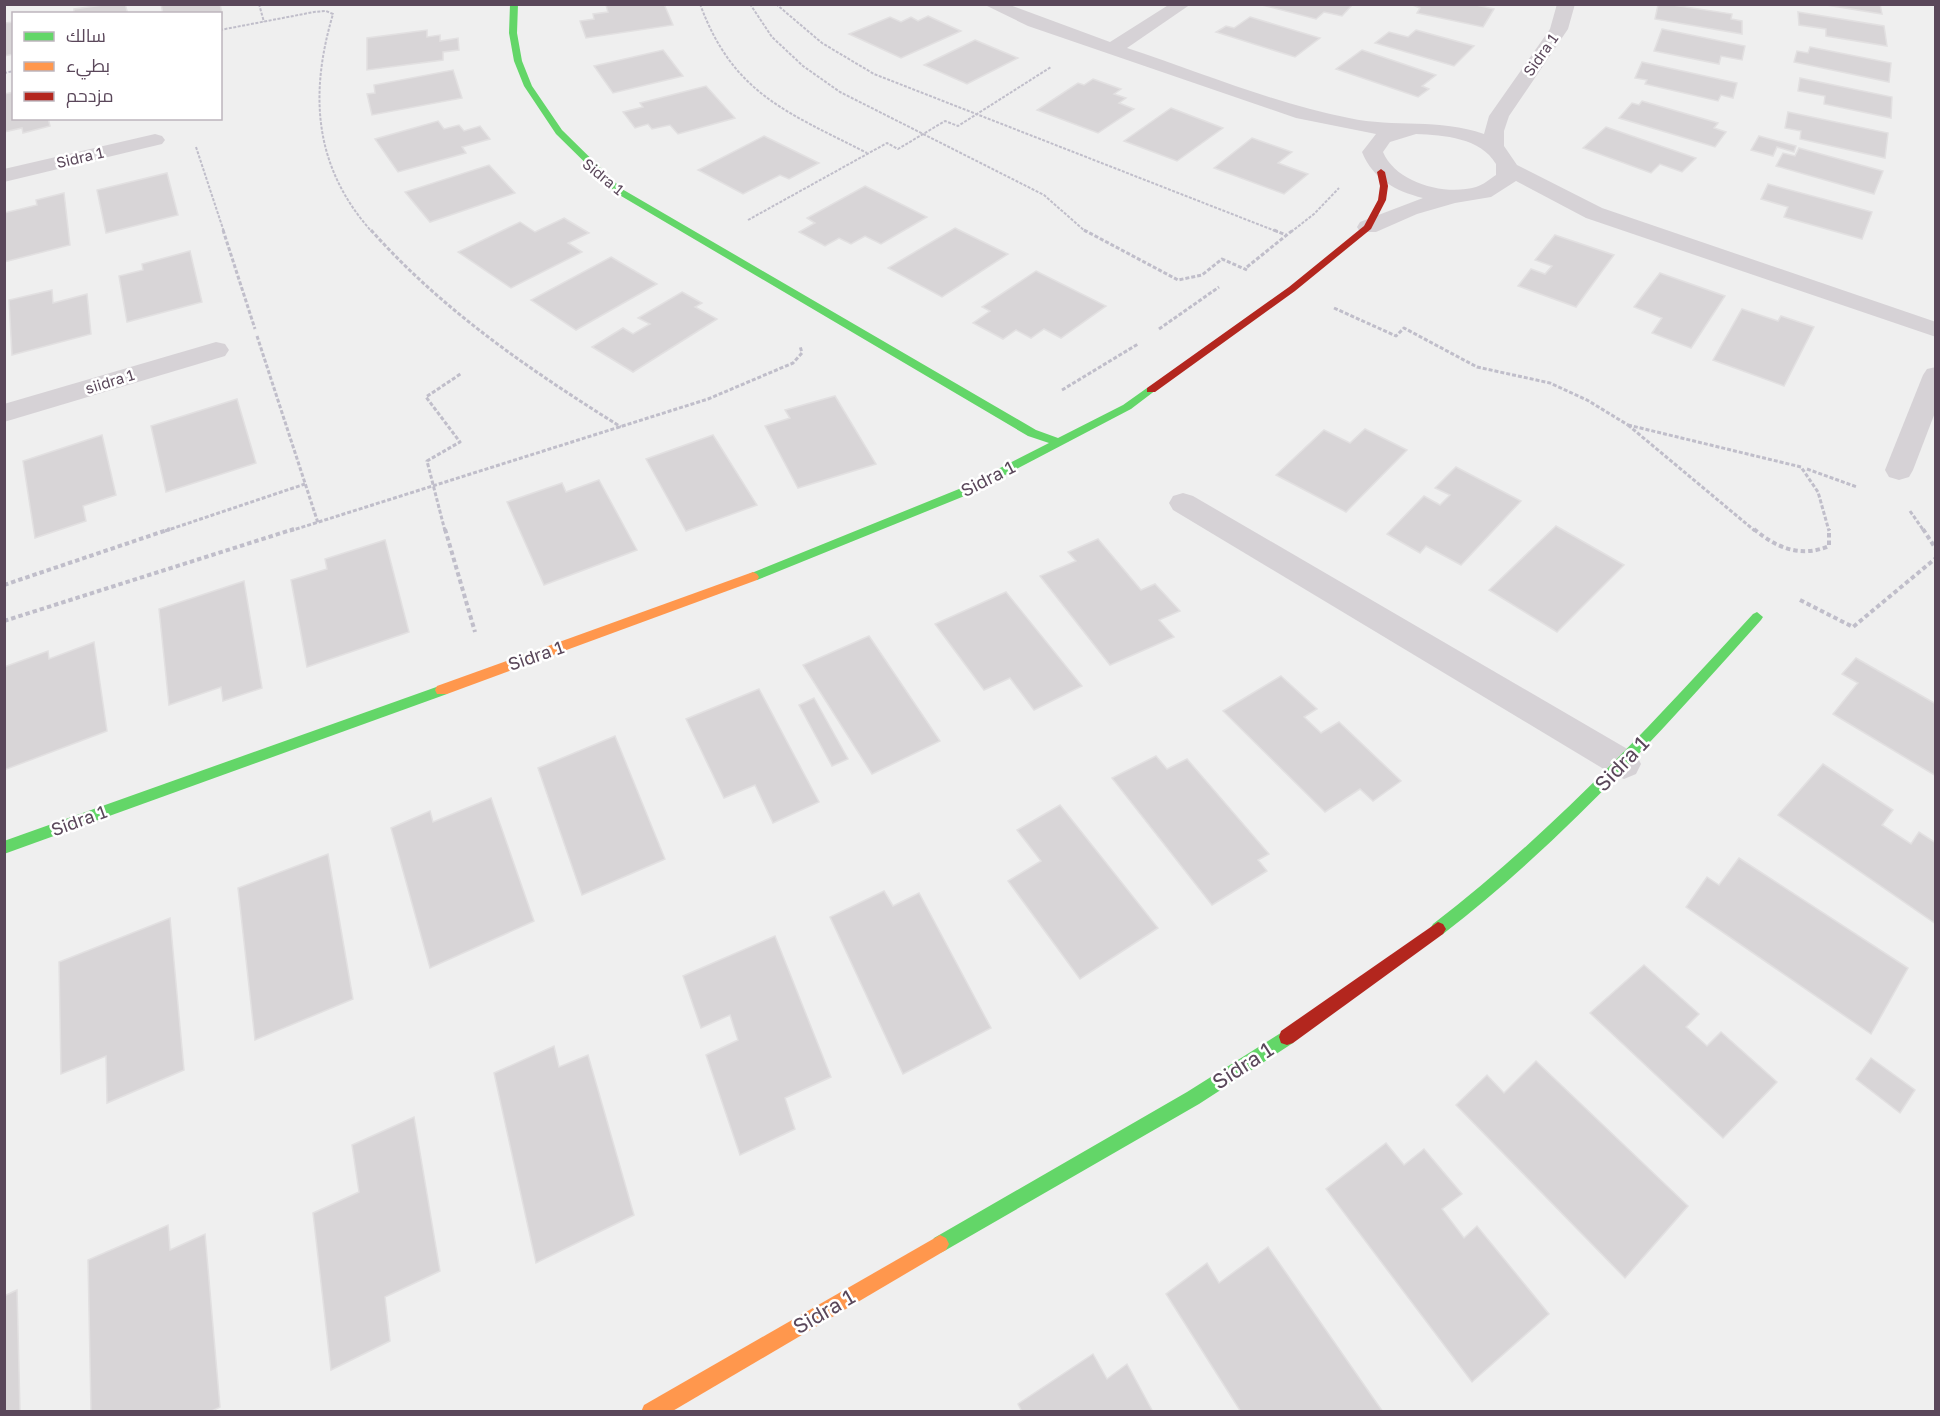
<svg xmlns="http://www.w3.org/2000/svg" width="1940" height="1416" font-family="'Golos Text',Cairo,sans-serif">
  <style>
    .building { fill: #d8d5d7; stroke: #e2e0e1; stroke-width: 1.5 }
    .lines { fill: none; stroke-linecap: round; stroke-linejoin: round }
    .path-far2 { stroke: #c0beca; stroke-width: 2; stroke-dasharray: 3 1.5; stroke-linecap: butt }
    .path-far1 { stroke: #c0beca; stroke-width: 3; stroke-dasharray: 4 2; stroke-linecap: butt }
    .path { stroke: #c0beca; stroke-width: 4; stroke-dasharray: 4.5 3; stroke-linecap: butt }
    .street { fill: #d6d2d6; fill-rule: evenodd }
    .fast { fill: #63d668; fill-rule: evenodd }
    .slow { fill: #ff974d; fill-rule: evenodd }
    .jam { fill: #b3261e; fill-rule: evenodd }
    .labels { text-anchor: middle; stroke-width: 5; stroke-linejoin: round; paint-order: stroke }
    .far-street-label { font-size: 15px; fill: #5a475a; stroke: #fff }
    .street-label { font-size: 18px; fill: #5a475a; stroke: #fff }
    .near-street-label { font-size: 21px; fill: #5a475a; stroke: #fff }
  </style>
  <rect width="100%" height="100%" fill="#efefef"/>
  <g class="building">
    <polygon points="110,4 125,4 128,14 74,14 74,9"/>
    <polygon points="161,4 220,4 222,13 163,14"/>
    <polygon points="664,4 673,25 586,38 580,21 594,19 593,14 608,12 606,5"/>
    <polygon points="1353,4 1342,16 1324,12 1316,19 1262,5"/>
    <polygon points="1410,4 1472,4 1494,9 1483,27 1417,13 1420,8"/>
    <polygon points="1666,4 1732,14 1731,19 1742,21 1742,34 1655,19 1658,5"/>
    <polygon points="1820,4 1880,4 1882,14"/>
    <polygon points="1798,12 1884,26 1887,46 1826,36 1826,29 1799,25"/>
    <polygon points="928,16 961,31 901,58 849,34 890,17 901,22 911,17 918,21"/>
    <polygon points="1250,17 1320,38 1295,57 1216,32 1226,26 1234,28"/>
    <polygon points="14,22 14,54 4,56 4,23"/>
    <polygon points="1662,29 1745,46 1742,60 1721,56 1719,64 1654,51"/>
    <polygon points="427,30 427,37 440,35 440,41 458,38 459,50 443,52 443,60 367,70 367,38"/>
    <polygon points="1416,30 1474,46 1454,66 1375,43 1389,32 1408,37"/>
    <polygon points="975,40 1018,58 967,84 924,65"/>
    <polygon points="1810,47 1891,63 1889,82 1794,62 1797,51 1808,53"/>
    <polygon points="663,50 683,76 613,93 594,66"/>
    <polygon points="1362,50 1436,75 1422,86 1429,89 1418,97 1336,69"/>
    <polygon points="1642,62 1737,83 1733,98 1721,95 1718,101 1645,84 1647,80 1635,78"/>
    <polygon points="453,70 462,98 372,115 367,94 375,93 374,85"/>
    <polygon points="1800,78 1892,97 1891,118 1824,104 1825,96 1798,91"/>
    <polygon points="1093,79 1121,89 1114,94 1126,98 1119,103 1134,109 1098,133 1037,110 1078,83 1084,85"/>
    <polygon points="706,86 735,118 678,134 670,125 652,129 648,124 635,128 623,112 643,107 640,103"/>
    <polygon points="14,92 14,118 48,118 50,126 23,133 22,128 4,132 4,94"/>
    <polygon points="1642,101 1718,123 1714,128 1726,132 1715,147 1619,118 1632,103 1639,105"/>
    <polygon points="1171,108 1223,128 1177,161 1124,141"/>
    <polygon points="1788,112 1888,133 1885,158 1800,139 1801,131 1785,128"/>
    <polygon points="438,121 444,129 459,125 464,131 480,126 490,139 462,147 466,153 398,172 375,139"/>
    <polygon points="1606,127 1696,158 1682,172 1660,164 1651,173 1583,148"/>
    <polygon points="764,136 819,163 789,179 780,175 743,194 698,170"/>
    <polygon points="1759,136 1796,146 1794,152 1777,147 1773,156 1751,150"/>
    <polygon points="1252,138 1292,152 1278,163 1308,174 1284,194 1214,168"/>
    <polygon points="1799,148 1883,171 1874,194 1776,166 1783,153 1795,156"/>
    <polygon points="489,165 515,193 430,222 405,192"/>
    <polygon points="167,173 178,215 106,233 97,190"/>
    <polygon points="1768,184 1872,212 1862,239 1784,217 1788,207 1761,199"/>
    <polygon points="865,186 927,217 881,244 865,236 851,244 839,238 825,246 799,232 815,223 807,218"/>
    <polygon points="64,193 70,245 4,262 4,213 37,205 36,200"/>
    <polygon points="564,218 589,233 568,243 582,252 511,288 458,252 520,222 535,232"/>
    <polygon points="955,228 1008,254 942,297 888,268"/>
    <polygon points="1555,235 1614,255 1576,307 1518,286 1531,269 1545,274 1552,266 1535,260"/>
    <polygon points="190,251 202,302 127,322 119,276 143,270 142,264"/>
    <polygon points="611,257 657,284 576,330 531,300"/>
    <polygon points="1036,271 1106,306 1061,338 1044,329 1031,338 1016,330 1003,339 973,323 990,311 982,307"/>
    <polygon points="1660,273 1725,296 1691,348 1652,333 1662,318 1634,307"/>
    <polygon points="52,290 53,303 87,294 91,334 12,355 9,300"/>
    <polygon points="682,292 702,303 695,307 717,319 633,372 592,347 623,328 633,334 650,324 638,318"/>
    <polygon points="1742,309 1778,321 1781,316 1814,327 1784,386 1713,360"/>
    <polygon points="835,396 876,464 798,488 765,426 790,418 785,410"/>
    <polygon points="237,399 256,463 166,492 151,426"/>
    <polygon points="1365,429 1407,450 1346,512 1276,475 1324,430 1350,443"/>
    <polygon points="102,435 116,495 83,506 86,521 35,538 23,461"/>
    <polygon points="713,435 757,505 686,531 646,459"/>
    <polygon points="1456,467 1521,501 1461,565 1426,546 1420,553 1387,534 1424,496 1440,505 1450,495 1435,488"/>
    <polygon points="599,480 637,550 544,585 507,502 562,483 566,492"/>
    <polygon points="1556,526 1624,565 1557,632 1489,590"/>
    <polygon points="1098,539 1141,590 1155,584 1180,611 1159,620 1174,637 1110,665 1040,576 1076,561 1068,552"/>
    <polygon points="385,540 409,632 307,667 291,580 327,569 325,559"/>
    <polygon points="244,581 262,688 223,701 221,687 169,705 159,609"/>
    <polygon points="1006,592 1082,686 1034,710 1010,678 984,690 935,624"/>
    <polygon points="869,636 940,741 872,774 803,665"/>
    <polygon points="94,642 107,731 4,770 4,667 48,651 49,659"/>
    <polygon points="1856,658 1936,704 1936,776 1833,714 1858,683 1842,674"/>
    <polygon points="1281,676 1317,709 1304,717 1321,733 1339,722 1401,781 1373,801 1360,789 1325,812 1223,711"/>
    <polygon points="759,689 819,802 773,823 755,785 724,798 686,719"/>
    <polygon points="814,698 848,759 832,766 799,705"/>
    <polygon points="615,736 665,859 582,895 538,768"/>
    <polygon points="1156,756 1167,769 1187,759 1269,854 1258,860 1267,871 1212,905 1112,778"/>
    <polygon points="1823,764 1893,810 1882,825 1911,844 1919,832 1936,843 1936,924 1778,815"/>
    <polygon points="491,798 534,921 430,968 391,828 430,811 433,822"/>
    <polygon points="1060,805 1158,928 1080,979 1008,881 1041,861 1017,830"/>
    <polygon points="328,854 353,999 255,1040 238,888"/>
    <polygon points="1739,858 1908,968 1871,1034 1686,907 1707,877 1719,885"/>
    <polygon points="884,891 893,906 919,893 991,1028 903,1074 830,917"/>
    <polygon points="170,918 184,1070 107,1103 106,1056 61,1074 59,962"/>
    <polygon points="775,936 831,1077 785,1098 795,1129 740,1155 706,1055 738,1040 730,1015 701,1028 683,976"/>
    <polygon points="1644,965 1699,1014 1686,1027 1707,1046 1721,1032 1777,1082 1723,1138 1590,1013"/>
    <polygon points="554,1046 559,1067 588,1055 634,1215 536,1263 494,1073"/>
    <polygon points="1871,1058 1915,1090 1900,1113 1856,1079"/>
    <polygon points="1536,1061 1688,1206 1625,1278 1456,1105 1487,1075 1504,1093"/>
    <polygon points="414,1117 440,1271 385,1297 390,1341 331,1370 313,1213 359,1192 352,1145"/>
    <polygon points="1386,1143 1404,1165 1424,1149 1462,1194 1442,1209 1464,1238 1477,1226 1549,1314 1472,1382 1326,1189"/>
    <polygon points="168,1225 170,1250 205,1234 220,1407 210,1412 91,1412 88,1260"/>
    <polygon points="1268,1247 1383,1412 1241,1412 1166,1294 1207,1263 1219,1283"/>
    <polygon points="17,1290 20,1412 4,1412 4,1296"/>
    <polygon points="1093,1354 1107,1379 1127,1364 1153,1412 1022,1412 1018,1404"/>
  </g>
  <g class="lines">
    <g class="path-far2">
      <polyline points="259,4 264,22"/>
      <path d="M 700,4 C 733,94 787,112 867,153"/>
      <polyline points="750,4 772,37 803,66 840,92 1044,195 1086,232"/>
      <polyline points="776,4 822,43 874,74 1278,232"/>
      <path d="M 220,30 L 314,12 L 326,11 L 333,14 C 309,95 314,167 372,232"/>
      <polyline points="4,73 14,71"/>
      <polyline points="196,147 224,232"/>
      <polyline points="748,220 887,143 898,149 945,121 958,126 1051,67"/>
      <polyline points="1291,232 1314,214 1339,188"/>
    </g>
    <g class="path-far1">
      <polyline points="223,230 255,329"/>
      <path d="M 371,230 C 443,311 530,370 621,427"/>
      <polyline points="1084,230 1178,280 1202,275 1222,259 1247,270"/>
      <polyline points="1274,230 1286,235"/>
      <polyline points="1247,267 1293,230"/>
      <polyline points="1334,308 1396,336 1404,328 1477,367 1550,383 1587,400 1628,425"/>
      <polyline points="1159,329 1219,287"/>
      <polyline points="257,336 318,523"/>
      <polyline points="1062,390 1138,344"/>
      <polyline points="1628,425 1801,467 1818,492 1829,531"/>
      <polyline points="1628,425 1755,531"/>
      <polyline points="1807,469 1857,487"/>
      <polyline points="1910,511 1924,531"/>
      <polyline points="165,531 305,484"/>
      <polyline points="290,531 708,399 793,363 802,353 800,346"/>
      <polyline points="445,531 427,461 460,442 426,397 462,373"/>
    </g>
    <g class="path">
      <polyline points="445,529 475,632"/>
      <path d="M 1754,529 C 1776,548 1801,558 1829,546 L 1829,529"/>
      <polyline points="1923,529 1936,549"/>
      <polyline points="4,585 170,529"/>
      <polyline points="1800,600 1853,627 1936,558"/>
      <polyline points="4,621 294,529"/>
    </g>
    <g class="street">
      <path d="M 983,4 L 1007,4 L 1110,42 L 1170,4 L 1191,4 L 1127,48 C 1200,72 1273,103 1349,118 C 1395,128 1439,118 1484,134 L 1489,116 L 1550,29 L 1557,4 L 1575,4 L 1568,29 L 1509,116 L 1504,131 L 1504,146 L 1517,165 L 1602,208 L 1936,322 L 1936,337 L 1586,218 L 1516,181 L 1491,197 L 1455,203 L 1417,214 L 1376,232 L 1360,232 L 1357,227 L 1360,222 L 1423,198 C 1395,191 1373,179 1362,152 L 1376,134 L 1296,118 L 1028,26 ZM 1416,134 C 1444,135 1481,138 1496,164 L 1496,175 C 1490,179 1483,185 1476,187 C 1445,196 1396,183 1383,152 L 1390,142 Z"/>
      <polygon points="155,134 162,136 165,140 162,144 4,182 4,169"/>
      <polygon points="216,342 225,344 229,350 225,356 4,422 4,404"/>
      <polygon points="1936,367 1936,410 1913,470 1909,477 1899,480 1889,477 1885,470 1923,375 1927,369"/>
      <polygon points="1183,493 1193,496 1636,754 1641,764 1636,774 1624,779 1612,774 1173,510 1169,503 1173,496"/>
    </g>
    <g class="fast">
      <polygon points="510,4 518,4 517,33 522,61 532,86 562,130 622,189 1036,430 1058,438 1123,405 1147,388 1151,387 1156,390 1131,409 967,495 757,580 749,580 747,577 749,574 959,489 1049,443 1028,436 616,193 556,134 524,86 514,61 509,33"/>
      <path d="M 1757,612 L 1763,617 L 1761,620 C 1661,732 1562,842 1443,934 L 1438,936 L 1433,934 L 1430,929 L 1433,924 C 1552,833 1652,724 1753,614 Z"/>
      <polygon points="442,685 447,686 449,690 447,694 4,854 4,841"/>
      <polygon points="1287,1029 1293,1031 1295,1037 1293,1043 1199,1104 946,1250 940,1253 934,1250 931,1244 934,1238 1187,1092"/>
    </g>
    <g class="slow">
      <polygon points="753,572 757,574 759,577 757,580 447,694 437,694 435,690 437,686"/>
      <polygon points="940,1235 946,1238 949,1244 946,1250 671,1412 641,1412 644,1405"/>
    </g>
    <g class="jam">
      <polygon points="1381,169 1385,172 1388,186 1386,200 1371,229 1295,291 1155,392 1147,392 1147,388 1289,287 1364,226 1378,200 1380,186 1377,172"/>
      <polygon points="1438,922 1443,924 1446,929 1443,934 1293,1043 1287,1045 1281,1043 1279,1037 1281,1031"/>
    </g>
  </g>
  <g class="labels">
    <g class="far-street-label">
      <text transform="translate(1541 55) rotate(-55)" y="5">Sidra 1</text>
      <text transform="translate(80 158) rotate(-13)" y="5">Sidra 1</text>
      <text transform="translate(603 177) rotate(39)" y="5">Sidra 1</text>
      <text transform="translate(110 382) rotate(-17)" y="5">siidra 1</text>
    </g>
    <g class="street-label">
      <text transform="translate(988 479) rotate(-27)" y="6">Sidra 1</text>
      <text transform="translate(536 656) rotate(-19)" y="6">Sidra 1</text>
      <text transform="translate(79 821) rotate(-20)" y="6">Sidra 1</text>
    </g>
    <g class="near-street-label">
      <text transform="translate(1622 764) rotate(-46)" y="7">Sidra 1</text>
      <text transform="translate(1243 1066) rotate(-33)" y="7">Sidra 1</text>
      <text transform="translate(824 1312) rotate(-30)" y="7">Sidra 1</text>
    </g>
  </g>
  <rect width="1940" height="1416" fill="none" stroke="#5a475a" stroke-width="12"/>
  <rect x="12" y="12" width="210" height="108" fill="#ffffff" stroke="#bdb5bd" stroke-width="1.5"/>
  <rect x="24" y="32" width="30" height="9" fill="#63d668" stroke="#bdb5bd" stroke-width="1.5"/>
  <text x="66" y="42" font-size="18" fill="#5a475a">سالك</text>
  <rect x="24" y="62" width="30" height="9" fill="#ff974d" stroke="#bdb5bd" stroke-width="1.5"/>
  <text x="66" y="72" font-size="18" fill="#5a475a">بطيء</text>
  <rect x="24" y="92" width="30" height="9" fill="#b3261e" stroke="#bdb5bd" stroke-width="1.5"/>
  <text x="66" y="102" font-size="18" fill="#5a475a">مزدحم</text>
</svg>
